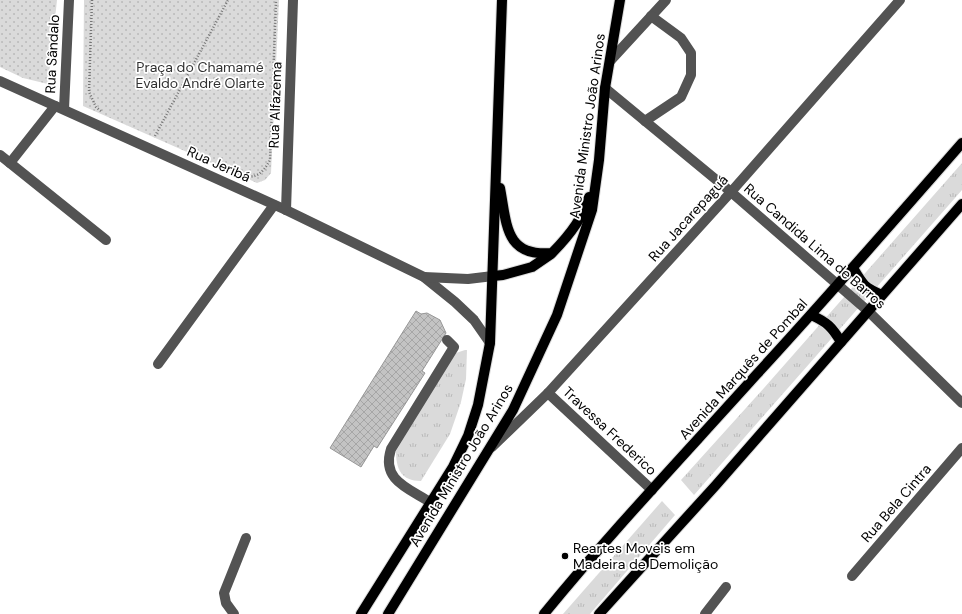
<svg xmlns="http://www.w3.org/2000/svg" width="962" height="614" font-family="'DM Sans',sans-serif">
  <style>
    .grass { fill: url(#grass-tufts) }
    .park { fill: url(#park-dots) }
    .building { fill: url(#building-cross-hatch); stroke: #979797 }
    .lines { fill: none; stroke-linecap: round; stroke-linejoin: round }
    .major-casing { stroke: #dbdbdb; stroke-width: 12 }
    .path { stroke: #757575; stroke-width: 2.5; stroke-dasharray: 1 2; stroke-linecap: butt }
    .minor { stroke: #535353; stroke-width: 10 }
    .major { stroke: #000; stroke-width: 10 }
    .poi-dot { fill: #000; stroke: #fff; stroke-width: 1.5 }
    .labels { text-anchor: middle; stroke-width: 3.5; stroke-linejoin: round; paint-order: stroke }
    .street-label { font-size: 14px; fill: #000; stroke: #fff }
    .park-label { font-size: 14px; fill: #313131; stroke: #fff }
    .poi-label { font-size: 14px; fill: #000; stroke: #fff; text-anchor: start }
  </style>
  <defs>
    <pattern id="grass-tufts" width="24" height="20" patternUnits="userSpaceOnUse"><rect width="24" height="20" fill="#dadada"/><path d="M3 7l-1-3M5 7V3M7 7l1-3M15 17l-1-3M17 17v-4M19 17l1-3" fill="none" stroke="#b9b9b9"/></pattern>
    <pattern id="park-dots" width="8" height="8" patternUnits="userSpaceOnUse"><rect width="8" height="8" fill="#dadada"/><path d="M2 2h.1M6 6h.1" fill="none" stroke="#b9b9b9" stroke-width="1.8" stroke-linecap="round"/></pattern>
    <pattern id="building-cross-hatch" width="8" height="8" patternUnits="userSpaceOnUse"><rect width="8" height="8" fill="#c3c3c3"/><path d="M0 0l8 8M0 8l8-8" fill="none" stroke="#a6a6a6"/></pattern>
  </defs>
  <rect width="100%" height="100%" fill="#fff"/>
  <g class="grass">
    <polygon points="962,163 962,190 694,495 681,480 764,388"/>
    <path d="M 465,350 L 467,350 L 466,379 L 461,402 L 450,434 L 421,481 C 401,481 396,469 396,451 L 453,354 Z"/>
    <polygon points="662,501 675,515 590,614 563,614"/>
  </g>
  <g class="park">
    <polygon points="0,0 57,0 48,84 23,78 0,67"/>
    <polygon points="84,0 279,0 271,173 265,180 257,183 83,106"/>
  </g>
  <polygon class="building" points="416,311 421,314 427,313 440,320 446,333 422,371 425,373 377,448 374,446 361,467 330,448"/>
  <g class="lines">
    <g class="major-casing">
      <g id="major">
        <path d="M 500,188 C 507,225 505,257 552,253 C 568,237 583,219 589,197"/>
        <path d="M 853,268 C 863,285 864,287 882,295"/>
        <polyline points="493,276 503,275 532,267 551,254"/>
        <path d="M 811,315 C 827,322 832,327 841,342"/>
        <polyline points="361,614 453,467 468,436 478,405 490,343 502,0"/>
        <polyline points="388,614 513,410 557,315 592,210 599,160 605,88 620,0"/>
        <path d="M 544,614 C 611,532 685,454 756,375 C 826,299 894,221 962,143"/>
        <polyline points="599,614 716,485 962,204"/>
      </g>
    </g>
    <g class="path">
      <polyline points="92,0 89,92 96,107 102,112"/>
      <polyline points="155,136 228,0"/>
      <path d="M 218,164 C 242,174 255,188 270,160 L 276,0"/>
    </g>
    <g class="minor">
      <polyline points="610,61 666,0"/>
      <polyline points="0,81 286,210 424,277 455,302 474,320 490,343"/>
      <polyline points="605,88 731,192 868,311 962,403"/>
      <polyline points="64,109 69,0"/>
      <polyline points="645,121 681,97 691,75 691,53 681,38 651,16"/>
      <polyline points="0,155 106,240"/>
      <polyline points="10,163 55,106"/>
      <polyline points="286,210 293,0"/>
      <polyline points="424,277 468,279 493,276"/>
      <polyline points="158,364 274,205"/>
      <polyline points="548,393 652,490"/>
      <polyline points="492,447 548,393 731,192 900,0"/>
      <path d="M 430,502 C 408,488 381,480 391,449 L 454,347 L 447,340"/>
      <polyline points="852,576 962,448"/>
      <polyline points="234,614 226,603 224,593 246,538"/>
      <polyline points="705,614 726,587"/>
    </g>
    <use href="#major" class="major"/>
  </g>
  <circle class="poi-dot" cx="565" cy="556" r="4"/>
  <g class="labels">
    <g class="street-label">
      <text transform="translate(52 54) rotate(-87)" y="5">Rua Sândalo</text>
      <text transform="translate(275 105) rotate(-88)" y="5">Rua Alfazema</text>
      <text transform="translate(587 126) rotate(-82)" y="5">Avenida Ministro João Arinos</text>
      <text transform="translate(219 164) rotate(24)" y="5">Rua Jeribá</text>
      <text transform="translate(688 218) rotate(-48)" y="5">Rua Jacarepaguá</text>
      <text transform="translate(815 246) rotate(41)" y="5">Rua Candida Lima de Barros</text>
      <text transform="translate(743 369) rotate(-48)" y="5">Avenida Marquês de Pombal</text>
      <text transform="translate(610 431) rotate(43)" y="5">Travessa Frederico</text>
      <text transform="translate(461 465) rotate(-59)" y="5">Avenida Ministro João Arinos</text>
      <text transform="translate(896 503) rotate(-49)" y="5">Rua Bela Cintra</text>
    </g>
    <g class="park-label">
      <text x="200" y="72">Praça do Chamamé<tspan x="200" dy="16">Evaldo André Olarte</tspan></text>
    </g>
    <g class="poi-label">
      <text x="573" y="553">Reartes Moveis em<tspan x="573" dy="16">Madeira de Demolição</tspan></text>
    </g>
  </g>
</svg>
